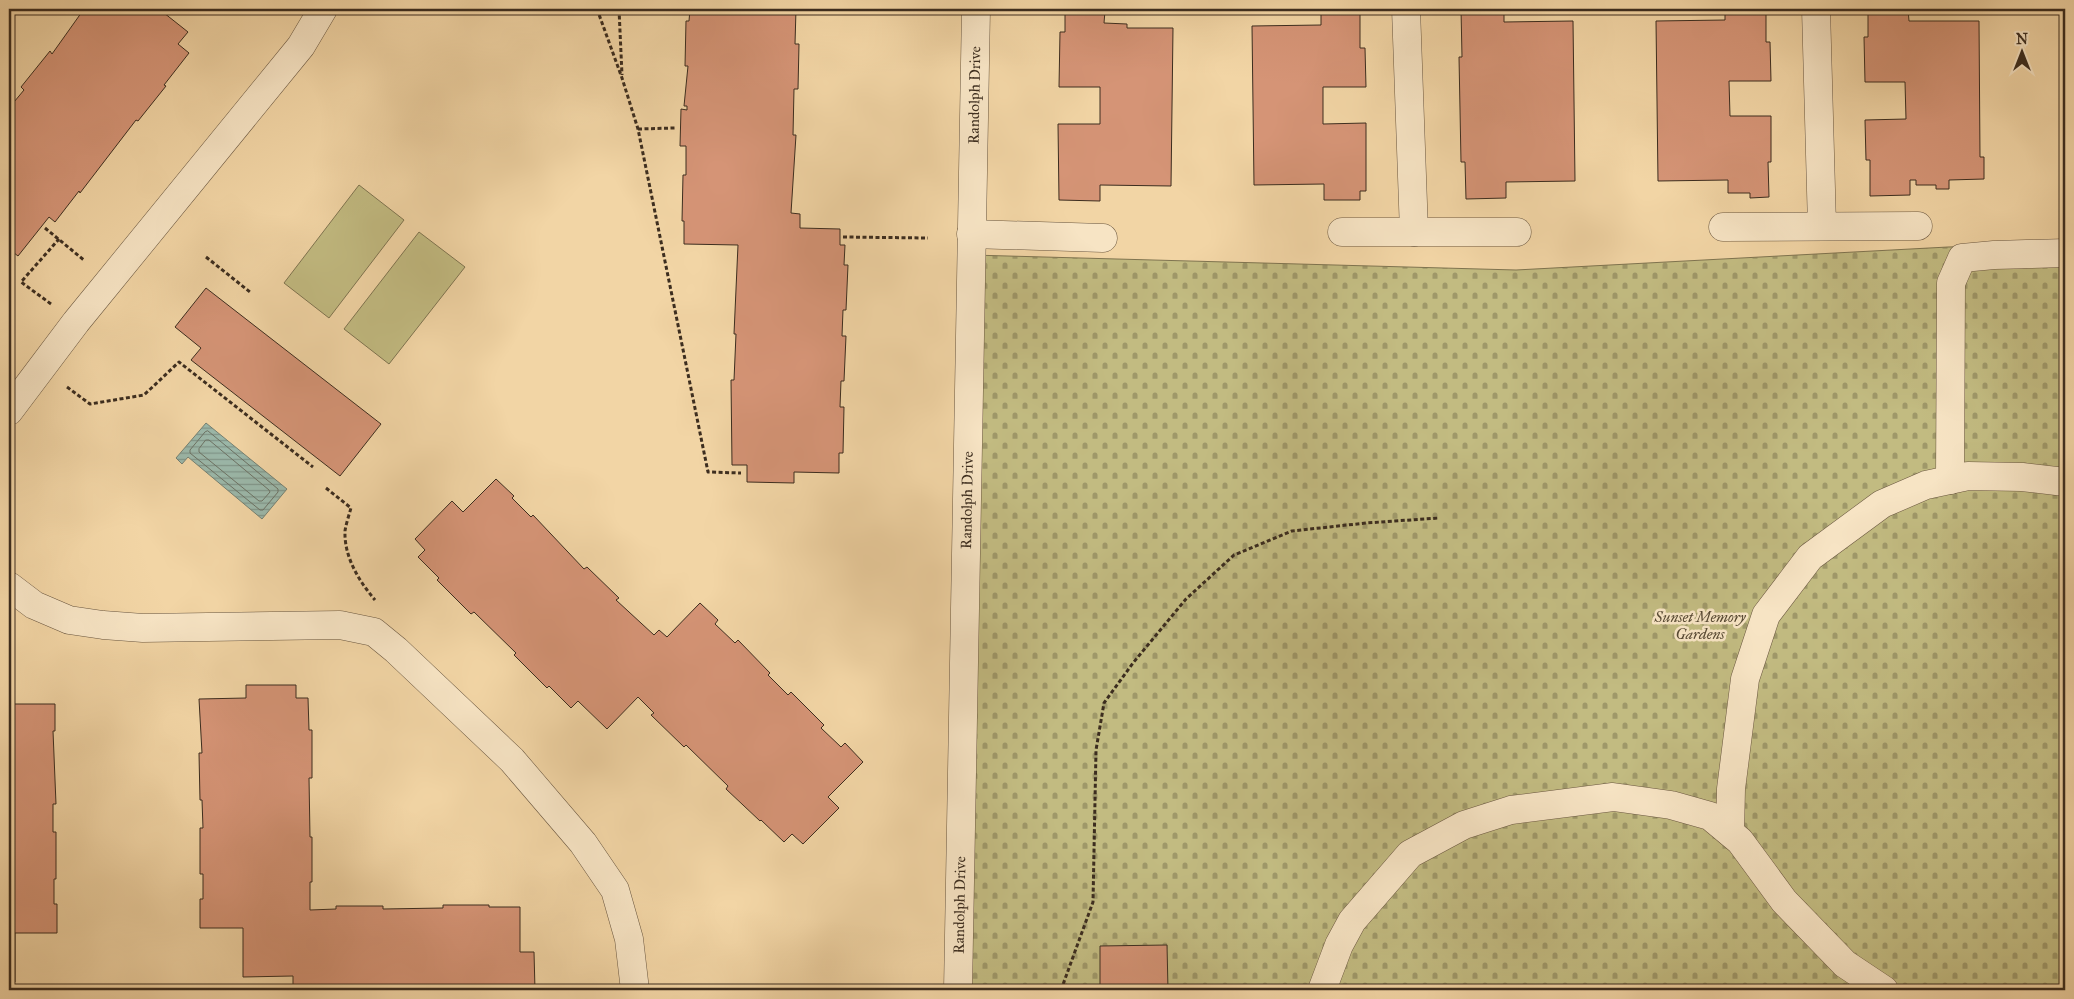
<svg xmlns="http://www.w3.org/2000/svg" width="2074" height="999" font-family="'IM FELL Great Primer',serif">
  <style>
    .cemetery { fill: url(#cemetery-stones); stroke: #7f7450 }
    .garden { fill: #c2bb81; stroke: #7f7450 }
    .water { fill: url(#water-rules); stroke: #758072 }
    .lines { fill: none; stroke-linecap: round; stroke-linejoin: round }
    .shore { stroke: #6c7264; stroke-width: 1 }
    .building { fill: #d59476; stroke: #3c2d1f }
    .minor-casing { stroke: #6a5740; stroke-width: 29 }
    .path { stroke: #3c2d1f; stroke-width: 3; stroke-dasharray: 4 2.5; stroke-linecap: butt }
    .minor { stroke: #f7e4c4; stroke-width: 28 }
    .labels { text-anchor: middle; stroke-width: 5; stroke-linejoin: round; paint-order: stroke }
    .street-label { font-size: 15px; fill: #3c2d1f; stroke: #f7e4c4 }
    .park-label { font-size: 15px; font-style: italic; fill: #574933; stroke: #f7e4c4 }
  </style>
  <defs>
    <pattern id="cemetery-stones" width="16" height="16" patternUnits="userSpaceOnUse" patternTransform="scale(1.25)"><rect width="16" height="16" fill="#c2bb81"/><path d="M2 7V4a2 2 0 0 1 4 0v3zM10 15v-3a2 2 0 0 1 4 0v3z" fill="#9f9869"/></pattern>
    <pattern id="water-rules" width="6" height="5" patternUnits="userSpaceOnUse" patternTransform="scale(1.25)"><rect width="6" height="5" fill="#9bb8aa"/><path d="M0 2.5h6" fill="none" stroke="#80968a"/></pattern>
  </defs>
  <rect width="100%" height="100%" fill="#f2d5a5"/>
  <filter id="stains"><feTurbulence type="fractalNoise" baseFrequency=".004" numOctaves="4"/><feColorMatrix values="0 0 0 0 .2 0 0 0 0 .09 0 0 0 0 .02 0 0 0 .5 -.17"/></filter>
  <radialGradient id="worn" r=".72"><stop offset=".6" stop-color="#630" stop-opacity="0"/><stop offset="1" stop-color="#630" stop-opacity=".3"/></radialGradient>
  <polygon class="cemetery" points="2065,244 2065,990 958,990 971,255 1516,270 1948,247"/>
  <g class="garden">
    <polygon points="359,185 404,220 329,318 284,283"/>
    <polygon points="419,232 465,267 389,364 344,329"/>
  </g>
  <polygon class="water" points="206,423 287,489 262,519 188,457 182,464 176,458"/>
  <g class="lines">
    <g class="shore">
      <polygon points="208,431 278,489 278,492 263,510 260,510 190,453 190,450 205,432"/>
      <polygon points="206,440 209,440 269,490 270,492 262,501 259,501 199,452 199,449"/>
    </g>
  </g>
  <g class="building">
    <polygon points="84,9 159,9 188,32 178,44 189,53 164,85 166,86 138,121 136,120 80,193 79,191 55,222 49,217 18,256 9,249 9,108 24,90 21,87 50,51 52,54"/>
    <polygon points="690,9 796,9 795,44 799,44 798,89 794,89 793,135 796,135 791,213 800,214 800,228 840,229 840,245 845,245 844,265 848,265 846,310 843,310 842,336 846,336 844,381 841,381 840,407 844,407 843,453 839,453 839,473 794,472 794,483 747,482 747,465 732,465 731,380 734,380 736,334 734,334 738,245 684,244 684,221 682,221 683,175 686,175 686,146 680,146 681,109 687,110 687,106 684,106 688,66 685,66 686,21 689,21"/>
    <polygon points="1461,9 1504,9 1504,22 1573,21 1575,181 1506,182 1506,198 1466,199 1465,162 1461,162 1459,57 1462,57"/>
    <polygon points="1725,9 1766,9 1766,42 1770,42 1771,81 1729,81 1730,116 1771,116 1771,162 1768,162 1769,197 1750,198 1750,193 1728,193 1728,180 1658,181 1656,21 1725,20"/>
    <polygon points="1868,9 1908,9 1909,21 1979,21 1980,157 1984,157 1984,179 1949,180 1949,189 1936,189 1936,185 1916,185 1916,180 1910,180 1910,195 1870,196 1870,160 1866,160 1865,120 1906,119 1905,82 1865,82 1864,37 1868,37"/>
    <polygon points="1065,11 1105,11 1104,23 1127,24 1127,28 1173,28 1171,186 1100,185 1100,201 1059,200 1058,124 1100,124 1100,87 1059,87 1060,32 1065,32"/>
    <polygon points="1321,11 1360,11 1360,48 1365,48 1366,87 1323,87 1323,124 1366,123 1366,191 1360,191 1360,200 1324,200 1324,184 1254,185 1252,26 1321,25"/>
    <rect x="2061" y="14" width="4" height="162"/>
    <polygon points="206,288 381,424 340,476 191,360 201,348 175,327"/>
    <polygon points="496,479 514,496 512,498 531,517 533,515 584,569 587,567 619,598 616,600 654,635 659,630 667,637 700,603 718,620 715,624 735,643 738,640 770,673 768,675 788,695 791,692 824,725 821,728 841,747 845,743 863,762 828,797 839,808 803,844 792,834 784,842 761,820 760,821 726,789 728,786 686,745 684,747 651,715 654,713 638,697 607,729 578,701 571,708 549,686 547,688 514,655 516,653 474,612 471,614 437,580 439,578 418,557 425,550 415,539 452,501 463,512"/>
    <polygon points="246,685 296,685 296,698 308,698 309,730 312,730 312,778 309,778 310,837 312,837 312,882 310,882 310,910 336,909 336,906 383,906 383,909 443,908 443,905 489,905 489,907 520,907 520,952 534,952 535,990 293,990 293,976 243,977 243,928 200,928 200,899 203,899 203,874 200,874 200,828 203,828 202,800 200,800 199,753 202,753 199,699 246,698"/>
    <polygon points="9,704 55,704 55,731 53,731 56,804 53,804 53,832 56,832 56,879 54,879 54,904 57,904 57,933 15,933 15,982 9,982"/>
    <polygon points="1167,945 1168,990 1100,990 1100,946"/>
  </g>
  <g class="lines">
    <g class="minor-casing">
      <g id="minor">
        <polyline points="1406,9 1414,232"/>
        <polyline points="1816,9 1822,226"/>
        <polyline points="1723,227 1918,226"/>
        <polyline points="1342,232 1517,232"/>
        <polyline points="971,234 1103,238"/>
        <polyline points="9,411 76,322 301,46 323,9"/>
        <polyline points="1950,480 1951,283 1962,258 1994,255 2065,253"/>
        <polyline points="9,586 34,605 69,620 103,625 143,628 340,625 374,632 396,650 512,760 583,843 615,890 629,939 635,990"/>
        <polyline points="1730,832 1731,789 1745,679 1766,615 1810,557 1882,504 1926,485 1968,476 2022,477 2065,482"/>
        <path id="s1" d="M 958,990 L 976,9"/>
        <polyline points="1322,990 1339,945 1352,921 1410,854 1464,825 1511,810 1613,797 1671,805 1710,816 1740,841 1784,901 1845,964 1884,990"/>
      </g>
    </g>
    <g class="path">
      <polyline points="597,9 622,78 638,129 708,472 741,473"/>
      <polyline points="619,9 622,75"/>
      <polyline points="638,129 675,128"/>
      <polyline points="45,228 85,261"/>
      <polyline points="843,237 928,238"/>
      <polyline points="206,257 250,292"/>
      <polyline points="51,304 21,282 59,239"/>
      <polyline points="67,387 90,404 144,395 179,362 313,467"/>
      <path d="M 326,488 L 351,508 C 349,515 346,524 345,531 C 344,557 359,581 375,600"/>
      <polyline points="1061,990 1093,902 1096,750 1104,703 1133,663 1186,599 1234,555 1292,531 1366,523 1439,518"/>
    </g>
    <use href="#minor" class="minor"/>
  </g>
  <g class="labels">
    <g class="street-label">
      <text dy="5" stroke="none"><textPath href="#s1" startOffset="895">Randolph Drive</textPath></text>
      <text dy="5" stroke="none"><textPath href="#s1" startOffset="490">Randolph Drive</textPath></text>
      <text dy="5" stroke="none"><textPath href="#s1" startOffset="85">Randolph Drive</textPath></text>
    </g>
    <g class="park-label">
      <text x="1700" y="622">Sunset Memory<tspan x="1700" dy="17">Gardens</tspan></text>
    </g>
  </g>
  <rect width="2074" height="999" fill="none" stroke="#f2d5a5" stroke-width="30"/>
  <rect x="10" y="10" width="2054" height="979" fill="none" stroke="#3c2d1f" stroke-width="2.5"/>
  <rect x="15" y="15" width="2044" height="969" fill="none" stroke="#3c2d1f"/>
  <g transform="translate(2022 52)" stroke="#f7e4c4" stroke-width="4" paint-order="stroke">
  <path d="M0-4L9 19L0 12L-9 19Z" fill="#3c2d1f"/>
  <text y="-8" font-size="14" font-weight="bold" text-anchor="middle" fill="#3c2d1f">N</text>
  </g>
  <rect width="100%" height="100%" filter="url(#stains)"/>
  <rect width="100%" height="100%" fill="url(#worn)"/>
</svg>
